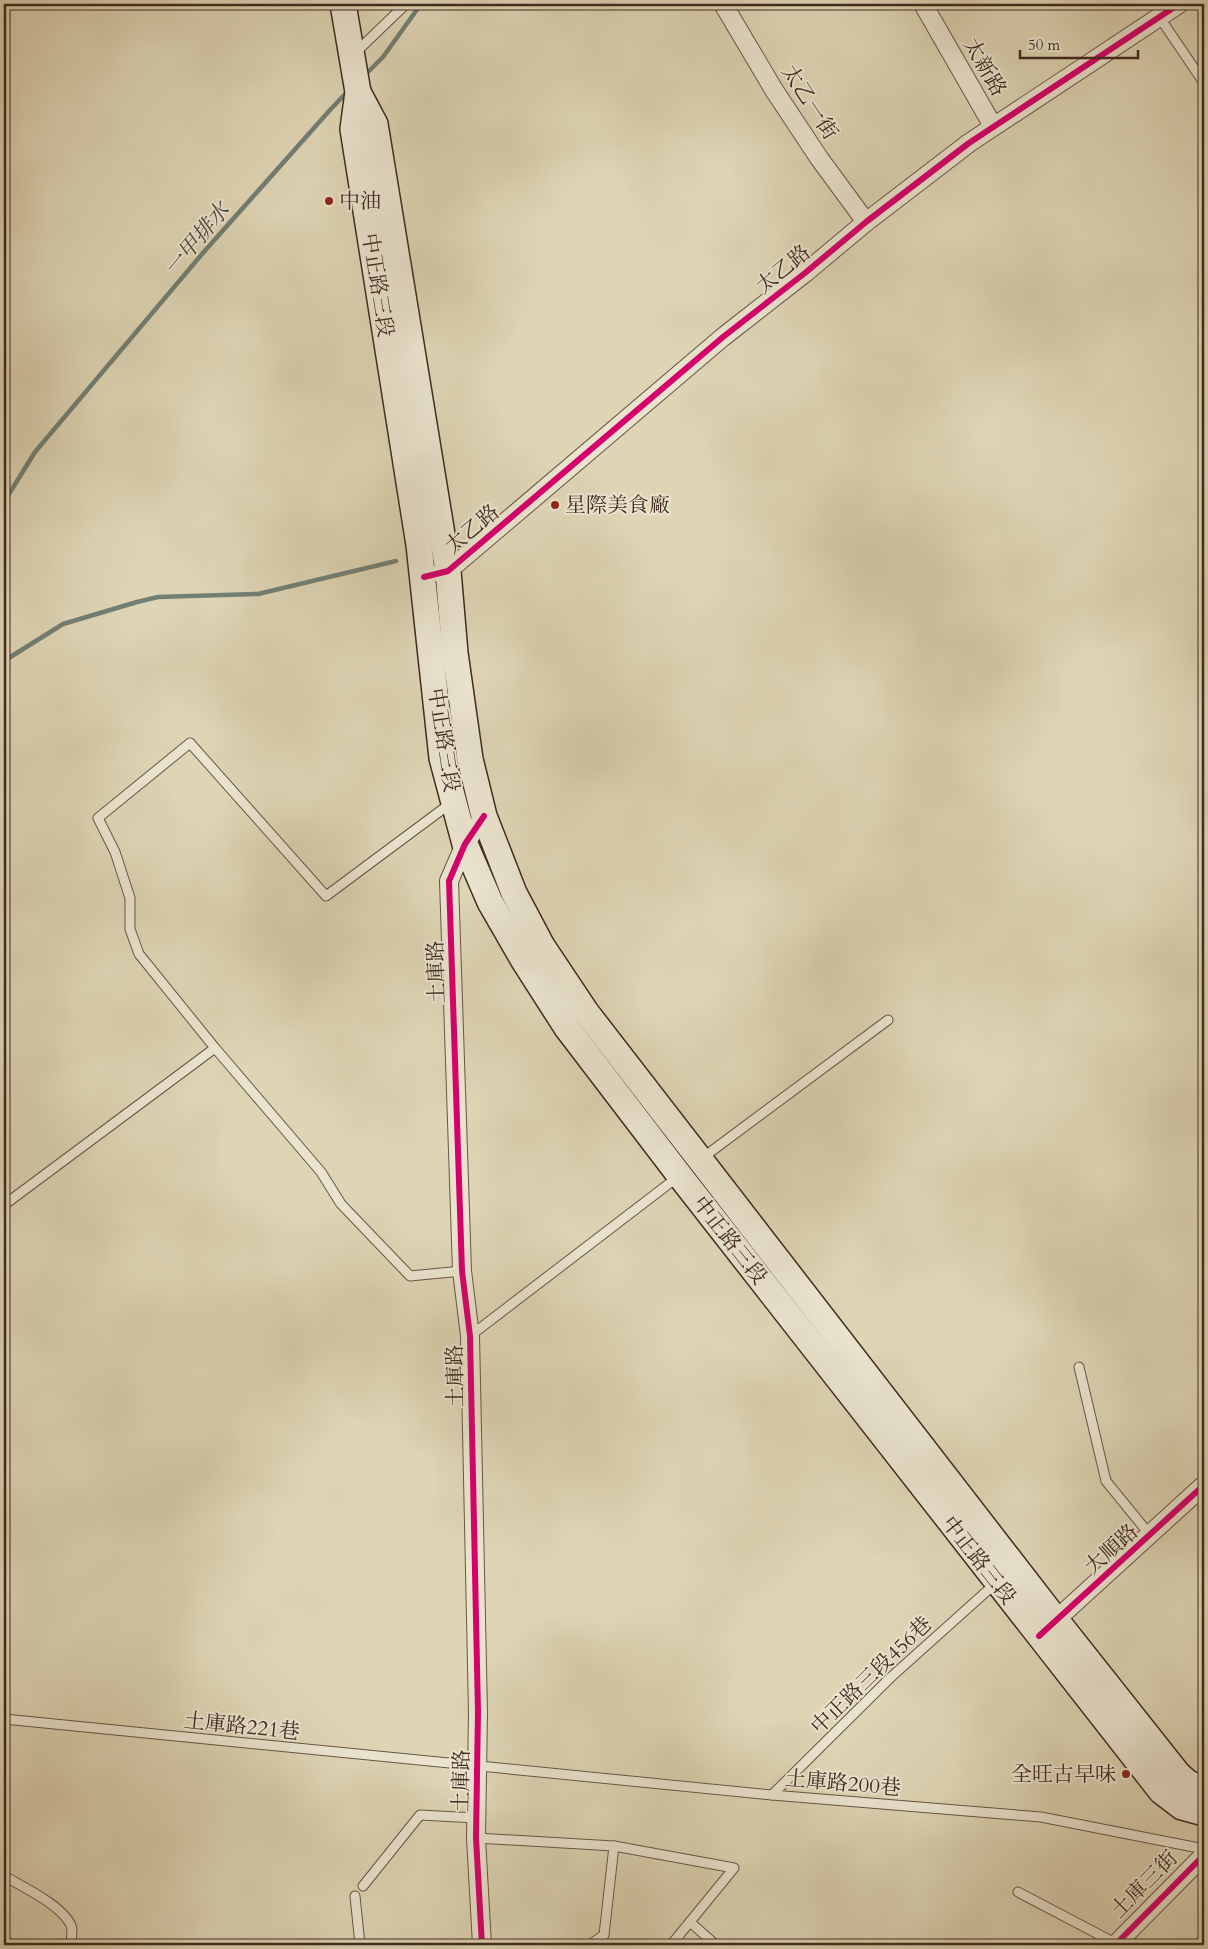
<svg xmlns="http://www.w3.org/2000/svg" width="1208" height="1949" font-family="Cardo,'Noto Serif TC',serif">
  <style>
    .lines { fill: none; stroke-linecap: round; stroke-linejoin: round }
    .stream { stroke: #728075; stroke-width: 4.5 }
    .service-casing { stroke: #685545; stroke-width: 11 }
    .minor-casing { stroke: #685545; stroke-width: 20 }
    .secondary-casing { stroke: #402a20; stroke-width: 28 }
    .service { stroke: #eae4cf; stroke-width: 9 }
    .minor { stroke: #eae4cf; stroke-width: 18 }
    .secondary { stroke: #eae4cf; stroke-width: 25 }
    .cycleway-casing { stroke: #eae4cf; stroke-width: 9 }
    .cycleway { stroke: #d6006c; stroke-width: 6 }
    .poi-dot { fill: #8f2418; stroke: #eae4cf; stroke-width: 2 }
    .labels { text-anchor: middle; stroke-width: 4; stroke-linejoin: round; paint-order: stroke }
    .street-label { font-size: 21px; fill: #402a20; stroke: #eae4cf }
    .poi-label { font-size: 21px; fill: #402a20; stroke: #eae4cf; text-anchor: start }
    .water-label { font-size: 22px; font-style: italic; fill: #51473c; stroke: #eae4cf }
  </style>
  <rect width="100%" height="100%" fill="#ded5b5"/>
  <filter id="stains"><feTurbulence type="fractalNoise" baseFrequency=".004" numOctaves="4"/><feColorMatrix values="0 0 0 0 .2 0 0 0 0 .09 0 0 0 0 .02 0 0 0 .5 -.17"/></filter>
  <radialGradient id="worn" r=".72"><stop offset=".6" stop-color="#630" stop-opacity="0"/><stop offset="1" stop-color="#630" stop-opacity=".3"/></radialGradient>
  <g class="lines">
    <g class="stream">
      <polyline points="364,76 383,57 421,4"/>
      <polyline points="4,502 35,452 202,254 330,110 349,90"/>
      <polyline points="4,661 63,624 137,602 158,597 258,594 396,561"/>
    </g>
    <g class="service-casing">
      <g id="service">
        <polyline points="1160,18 1204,83"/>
        <polyline points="354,54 406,4"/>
        <polyline points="215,1048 139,954 130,929 130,898 115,852 98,818 190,743 326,896 451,803"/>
        <polyline points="701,1159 888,1020"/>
        <polyline points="4,1205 215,1048 321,1172 341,1204 410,1276 462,1271"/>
        <polyline points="470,1336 679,1176"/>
        <polyline points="1079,1367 1106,1481 1150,1535"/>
        <polyline points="4,1719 772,1795 1041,1817 1204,1849"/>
        <polyline points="772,1795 890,1678 997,1582"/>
        <polyline points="476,1838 614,1846 734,1868 671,1945"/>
        <path d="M 4,1876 C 21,1886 68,1908 72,1929 C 72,1934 71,1940 71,1945"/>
        <polyline points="363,1886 420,1815 476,1818"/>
        <polyline points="1018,1892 1117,1944"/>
        <polyline points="355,1896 360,1945"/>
        <polyline points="690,1922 716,1945"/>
        <polyline points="590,1945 604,1935 614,1846"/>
      </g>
    </g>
    <g class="minor-casing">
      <g id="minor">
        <polyline points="723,4 774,90 819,158 866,222"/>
        <polyline points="923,4 993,126"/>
        <polyline points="440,573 448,571 723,337 805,273 866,222 969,143 1179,4"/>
        <polyline points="1048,1627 1204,1485"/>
        <polyline points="482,1945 476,1838 478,1712 470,1336 462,1271 449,881 465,844 484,816"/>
        <polyline points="1115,1945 1204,1855"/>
      </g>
    </g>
    <g class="secondary-casing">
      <g id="secondary">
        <polyline points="343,4 358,92 353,129 419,545 442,758 465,844 490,902 524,961 567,1028 680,1176 1161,1791 1182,1807 1204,1813"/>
        <polyline points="358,92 375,124 448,571 455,653 470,759 484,816 514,893 542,946 586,1012 1056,1620 1178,1774 1188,1783 1204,1789"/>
      </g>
    </g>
    <use href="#service" class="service"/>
    <use href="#minor" class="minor"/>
    <use href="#secondary" class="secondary"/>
    <g class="cycleway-casing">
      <g id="cycleway">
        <polyline points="424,577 448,571 723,337 805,273 866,222 969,143 1179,4"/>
        <polyline points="1039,1636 1204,1485"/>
        <polyline points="482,1945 476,1838 478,1712 470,1336 462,1271 449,881 465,844 484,816"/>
        <polyline points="1115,1945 1204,1855"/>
      </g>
    </g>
    <use href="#cycleway" class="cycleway"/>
  </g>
  <g class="poi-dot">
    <circle cx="329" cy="201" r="5"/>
    <circle cx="555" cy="505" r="5"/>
    <circle cx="1126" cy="1774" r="5"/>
  </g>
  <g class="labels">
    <g class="street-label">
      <text transform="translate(985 67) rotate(60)" y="7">太新路</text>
      <text transform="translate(810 102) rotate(57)" y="7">太乙一街</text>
      <text transform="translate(783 269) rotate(-39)" y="7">太乙路</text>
      <text transform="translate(378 285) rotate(81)" y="7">中正路三段</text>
      <text transform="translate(472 529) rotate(-40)" y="7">太乙路</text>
      <text transform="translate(444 740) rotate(81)" y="7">中正路三段</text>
      <text transform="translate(436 972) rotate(-92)" y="7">土庫路</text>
      <text transform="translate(730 1240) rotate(52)" y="7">中正路三段</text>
      <text transform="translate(455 1376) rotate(-91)" y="7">土庫路</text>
      <text transform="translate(1111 1549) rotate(-42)" y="7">大順路</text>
      <text transform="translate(979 1560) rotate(52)" y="7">中正路三段</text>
      <text transform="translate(871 1675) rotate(-44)" y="7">中正路三段456巷</text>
      <text transform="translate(242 1726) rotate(6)" y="7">土庫路221巷</text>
      <text transform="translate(461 1781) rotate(-89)" y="7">土庫路</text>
      <text transform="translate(843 1783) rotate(5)" y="7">土庫路200巷</text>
      <text transform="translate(1144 1884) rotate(-45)" y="7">土庫三街</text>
    </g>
    <g class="poi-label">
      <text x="339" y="208">中油</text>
      <text x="565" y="512">星際美食廠</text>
      <text x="1116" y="1781" text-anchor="end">全旺古早味</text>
    </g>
    <g class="water-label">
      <text transform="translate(196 239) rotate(-50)" y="8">一甲排水</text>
    </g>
  </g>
  <rect width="1208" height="1949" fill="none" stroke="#ded5b5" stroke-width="20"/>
  <rect x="5" y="5" width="1198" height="1939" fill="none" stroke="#402a20" stroke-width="2.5"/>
  <rect x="10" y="10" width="1188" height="1929" fill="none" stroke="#402a20"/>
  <path d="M1020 50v8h118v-8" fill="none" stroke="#402a20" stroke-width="2.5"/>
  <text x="1028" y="50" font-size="15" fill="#402a20" stroke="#eae4cf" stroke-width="4" paint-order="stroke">50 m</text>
  <rect width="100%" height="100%" filter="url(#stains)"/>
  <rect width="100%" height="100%" fill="url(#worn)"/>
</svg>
